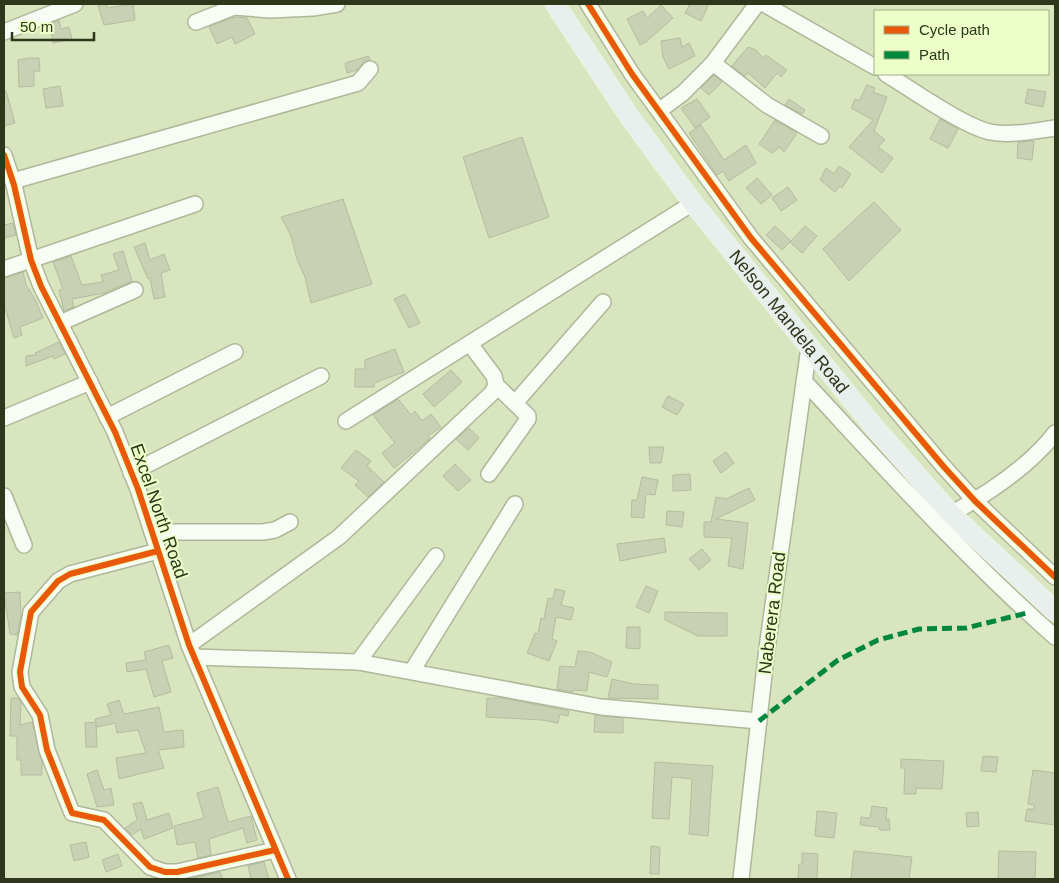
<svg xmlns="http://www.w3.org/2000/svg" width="1059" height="883" font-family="Helvetica,sans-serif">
  <rect width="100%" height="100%" fill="#d8e5be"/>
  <g fill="#c8d1b3" stroke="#b4bd9f">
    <polygon points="106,4 108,8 133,4 135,20 104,25 98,6"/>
    <polygon points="690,4 709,4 701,21 685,13"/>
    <polygon points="661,5 673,18 646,42 640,45 627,19 643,11 647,18"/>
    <polygon points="235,17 247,18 255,34 235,44 232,37 217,44 209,27"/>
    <polygon points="59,20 61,29 69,27 72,39 53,43 50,24"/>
    <polygon points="680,38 682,47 689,43 695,56 669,69 663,57 661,41"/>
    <polygon points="748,47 756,50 763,58 766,55 787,70 781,77 777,73 765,88 748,73 745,76 732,66"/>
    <polygon points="369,56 370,60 363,63 357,70 347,73 345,63"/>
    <polygon points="29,58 39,58 40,71 34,71 34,86 19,87 18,60"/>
    <polygon points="714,75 722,82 709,95 701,88"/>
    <polygon points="867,85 875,88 873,92 887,97 874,131 885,140 878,147 893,158 882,173 849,147 873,120 851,108 855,99 859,101"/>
    <polygon points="60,86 63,106 46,108 43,89"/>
    <polygon points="1028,89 1046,92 1043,107 1025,103"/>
    <polygon points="4,91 6,91 15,123 4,126"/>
    <polygon points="697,99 710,117 695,128 681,108"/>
    <polygon points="789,99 805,110 802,114 785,105"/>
    <polygon points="940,119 958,129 948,148 930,139"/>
    <polygon points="775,120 797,133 784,152 780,147 772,153 759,144"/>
    <polygon points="701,125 724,160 746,145 756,163 729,181 723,171 717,175 689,133"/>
    <polygon points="522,137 549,217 489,238 463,157"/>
    <polygon points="1034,141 1032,160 1017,158 1018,142"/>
    <polygon points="839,166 851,174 842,188 840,186 835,192 820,180 826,168 834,174"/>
    <polygon points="757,178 772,195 761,204 746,188"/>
    <polygon points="788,187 797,200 781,211 772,198"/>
    <polygon points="343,199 372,284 311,303 305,277 297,259 291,236 281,217"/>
    <polygon points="874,202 901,230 849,281 823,249"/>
    <polygon points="13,223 16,235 4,238 4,225"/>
    <polygon points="775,226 791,241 782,250 766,235"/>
    <polygon points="805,226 817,236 802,253 790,242"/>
    <polygon points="145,243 150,260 164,254 170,270 161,273 165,297 154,299 150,278 148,279 134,247"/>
    <polygon points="123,251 132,281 104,293 72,299 74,307 64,311 59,290 63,289 53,262 71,256 82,285 103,282 101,275 119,270 113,254"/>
    <polygon points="23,272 26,285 35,299 43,318 20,327 22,335 14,338 4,304 4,278"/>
    <polygon points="405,294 420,323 409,328 394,299"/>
    <polygon points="59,342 65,354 54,359 53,356 26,366 26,356 36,355 35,353"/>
    <polygon points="395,349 404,372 374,383 374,387 355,387 355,369 365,369 365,360"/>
    <polygon points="451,370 462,382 434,407 423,394"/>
    <polygon points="668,396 684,404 677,415 662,407"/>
    <polygon points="398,399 411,415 415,411 422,421 431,414 441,427 428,436 430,438 418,449 394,468 382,453 395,443 373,415"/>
    <polygon points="469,428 479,438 468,450 456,439"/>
    <polygon points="649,447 664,447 661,463 650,463"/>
    <polygon points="356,450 371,461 367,466 384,482 368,497 355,485 359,481 341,468"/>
    <polygon points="726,452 734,463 721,473 713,461"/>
    <polygon points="455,464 471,480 458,491 443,476"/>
    <polygon points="690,474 691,490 673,491 673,475"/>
    <polygon points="642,477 658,480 655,495 646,494 644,518 631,517 632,500 637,500"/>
    <polygon points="749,488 755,500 716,519 748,523 743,569 728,566 732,538 704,537 704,522 711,522 716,497 726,499"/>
    <polygon points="667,511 684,512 682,527 666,525"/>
    <polygon points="664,538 666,552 620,561 617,544"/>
    <polygon points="702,549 711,560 699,570 689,559"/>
    <polygon points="646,586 658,591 649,613 636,607"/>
    <polygon points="555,589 565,591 561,605 574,608 571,620 556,617 552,639 557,641 549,661 527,653 535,633 538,634 541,618 544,619 548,598 553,599"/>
    <polygon points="20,592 21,615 17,635 10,634 4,593"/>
    <polygon points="665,612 727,613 727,636 698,636 665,620"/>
    <polygon points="627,627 640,627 640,649 626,648"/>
    <polygon points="169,645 173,658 162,661 171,692 154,697 146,669 127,672 126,663 146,660 144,652"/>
    <polygon points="578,651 590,652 612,662 607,677 589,672 587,691 573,690 573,692 557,689 560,666 575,667"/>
    <polygon points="612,679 634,684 658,685 658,699 608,698"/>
    <polygon points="11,698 18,698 21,702 20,725 32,722 42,762 42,775 21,775 21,760 17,760 17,736 10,736"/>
    <polygon points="487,698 503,698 569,711 568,716 560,714 558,723 542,720 486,717"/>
    <polygon points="119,700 124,714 159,707 164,732 183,730 184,747 158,750 164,768 119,779 116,758 146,753 138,730 117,733 115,723 97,727 96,724 97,747 86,747 85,723 96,722 95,719 111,715 107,704"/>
    <polygon points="595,715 623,718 623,733 594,732"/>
    <polygon points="983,756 998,757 996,772 981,771"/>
    <polygon points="901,759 944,761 942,789 916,788 916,794 904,794 905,768 901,768"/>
    <polygon points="655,762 713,766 708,836 689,834 692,779 672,777 669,819 652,818"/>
    <polygon points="97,770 104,790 111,788 114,805 97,807 87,774"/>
    <polygon points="1033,770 1055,773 1055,825 1025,821 1027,809 1034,809 1034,805 1028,804"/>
    <polygon points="218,787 228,822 251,816 257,840 247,843 243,828 209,839 211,855 198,858 195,842 177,845 174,826 204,818 197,793"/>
    <polygon points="142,802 147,820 169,813 173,828 144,839 141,829 132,835 125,828 137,820 133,804"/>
    <polygon points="872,806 887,808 886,820 889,819 890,830 880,830 879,827 860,825 861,817 870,818"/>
    <polygon points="817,811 837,813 834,838 815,836"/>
    <polygon points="978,812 979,826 967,827 966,813"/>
    <polygon points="86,842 89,857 74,861 70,845"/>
    <polygon points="651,846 660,847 659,874 650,874"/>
    <polygon points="854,851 912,857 909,879 851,879"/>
    <polygon points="999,851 1036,852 1035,879 998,879"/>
    <polygon points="802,853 818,854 817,879 798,879 799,864 802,864"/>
    <polygon points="118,854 122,866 106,872 102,860"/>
    <polygon points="264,862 269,879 251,879 248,866"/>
    <polygon points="220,872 223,879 188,879"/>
  </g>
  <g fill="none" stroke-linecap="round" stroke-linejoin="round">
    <defs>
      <g id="minor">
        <polyline points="588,4 632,74 751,238 944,467 975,501 1055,577"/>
        <polyline points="764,4 875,67"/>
        <polyline points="196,22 234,7 270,10 313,8 337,4"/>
        <polyline points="4,32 75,4"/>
        <polyline points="713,63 767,105 821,136"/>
        <path d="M886,74C911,89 963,126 990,132C1011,136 1034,131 1055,128"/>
        <polyline points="660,110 683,93 713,63 757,4"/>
        <polyline points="4,155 14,185 31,260 41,286 115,432 138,489 189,645 288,879"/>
        <polyline points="13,181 358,83 370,69"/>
        <polyline points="4,269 195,204"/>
        <polyline points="60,323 135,290"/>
        <path d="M804,381C885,468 965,558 1055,637"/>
        <polyline points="515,403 603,302"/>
        <polyline points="107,417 235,352"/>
        <polyline points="4,418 90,382"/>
        <polyline points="346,421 693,203"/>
        <polyline points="131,473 321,376"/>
        <polyline points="489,474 528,419 528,416 496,385"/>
        <polyline points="4,496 24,545"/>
        <path d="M951,514C989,493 1029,467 1055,433"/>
        <polyline points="152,532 263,532 275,530 290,522"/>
        <polyline points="158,551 70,574 58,581 31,612 20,672 22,687 40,715 47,750 72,813 104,820 150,867 165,872 177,872 275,850"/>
        <polyline points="189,645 339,537 492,393 496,385 494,376 470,344"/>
        <polyline points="194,657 358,662 601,707 759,721"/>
        <polyline points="358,662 436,556"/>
        <polyline points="412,671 515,504"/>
        <polyline points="741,879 767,648 809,347"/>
      </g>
      <g id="major">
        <path id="s1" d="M555,4L631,119L693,203L874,427L951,514L1055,611"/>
      </g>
    </defs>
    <use href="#minor" stroke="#aeb899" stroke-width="18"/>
    <use href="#major" stroke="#edf3e2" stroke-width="21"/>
    <use href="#minor" stroke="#f9fbf5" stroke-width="15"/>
    <use href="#major" stroke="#e8efed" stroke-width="19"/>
    <polyline stroke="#00873e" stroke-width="5" stroke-dasharray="10 5" stroke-linecap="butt" points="759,721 838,660 878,640 919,629 966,628 1027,613"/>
    <defs>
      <g id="cycleway">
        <polyline points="588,4 632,74 751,238 944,467 975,501 1055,577"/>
        <polyline points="4,155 14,185 31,260 41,286 115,432 138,489 189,645 288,879"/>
        <polyline points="158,551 70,574 58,581 31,612 20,672 22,687 40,715 47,750 72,813 104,820 150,867 165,872 177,872 275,850"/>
      </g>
    </defs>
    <use href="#cycleway" stroke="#edffc8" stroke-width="9"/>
    <use href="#cycleway" stroke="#e8590c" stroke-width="6"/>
  </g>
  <g text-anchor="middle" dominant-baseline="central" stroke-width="4" stroke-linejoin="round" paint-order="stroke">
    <g font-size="18" fill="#2e361b" stroke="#edffc8">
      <text stroke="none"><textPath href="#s1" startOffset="395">Nelson Mandela Road</textPath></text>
      <text transform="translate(159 511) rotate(71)">Excel North Road</text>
      <text transform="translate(772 613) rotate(-83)">Naberera Road</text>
    </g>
  </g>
  <rect width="1059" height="883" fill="none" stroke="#2e361b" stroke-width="10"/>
  <rect x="874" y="10" width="175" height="65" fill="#edffc8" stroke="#a1af83"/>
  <rect x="884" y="26" width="25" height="8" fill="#e8590c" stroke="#a1af83"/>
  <text x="919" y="35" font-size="15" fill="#2e361b">Cycle path</text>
  <rect x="884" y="51" width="25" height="8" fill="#00873e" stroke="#a1af83"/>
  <text x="919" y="60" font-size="15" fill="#2e361b">Path</text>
  <path d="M12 32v8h82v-8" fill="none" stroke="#2e361b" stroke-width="2.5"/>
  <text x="20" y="32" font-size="15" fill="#2e361b" stroke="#edffc8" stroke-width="4" paint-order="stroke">50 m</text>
</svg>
